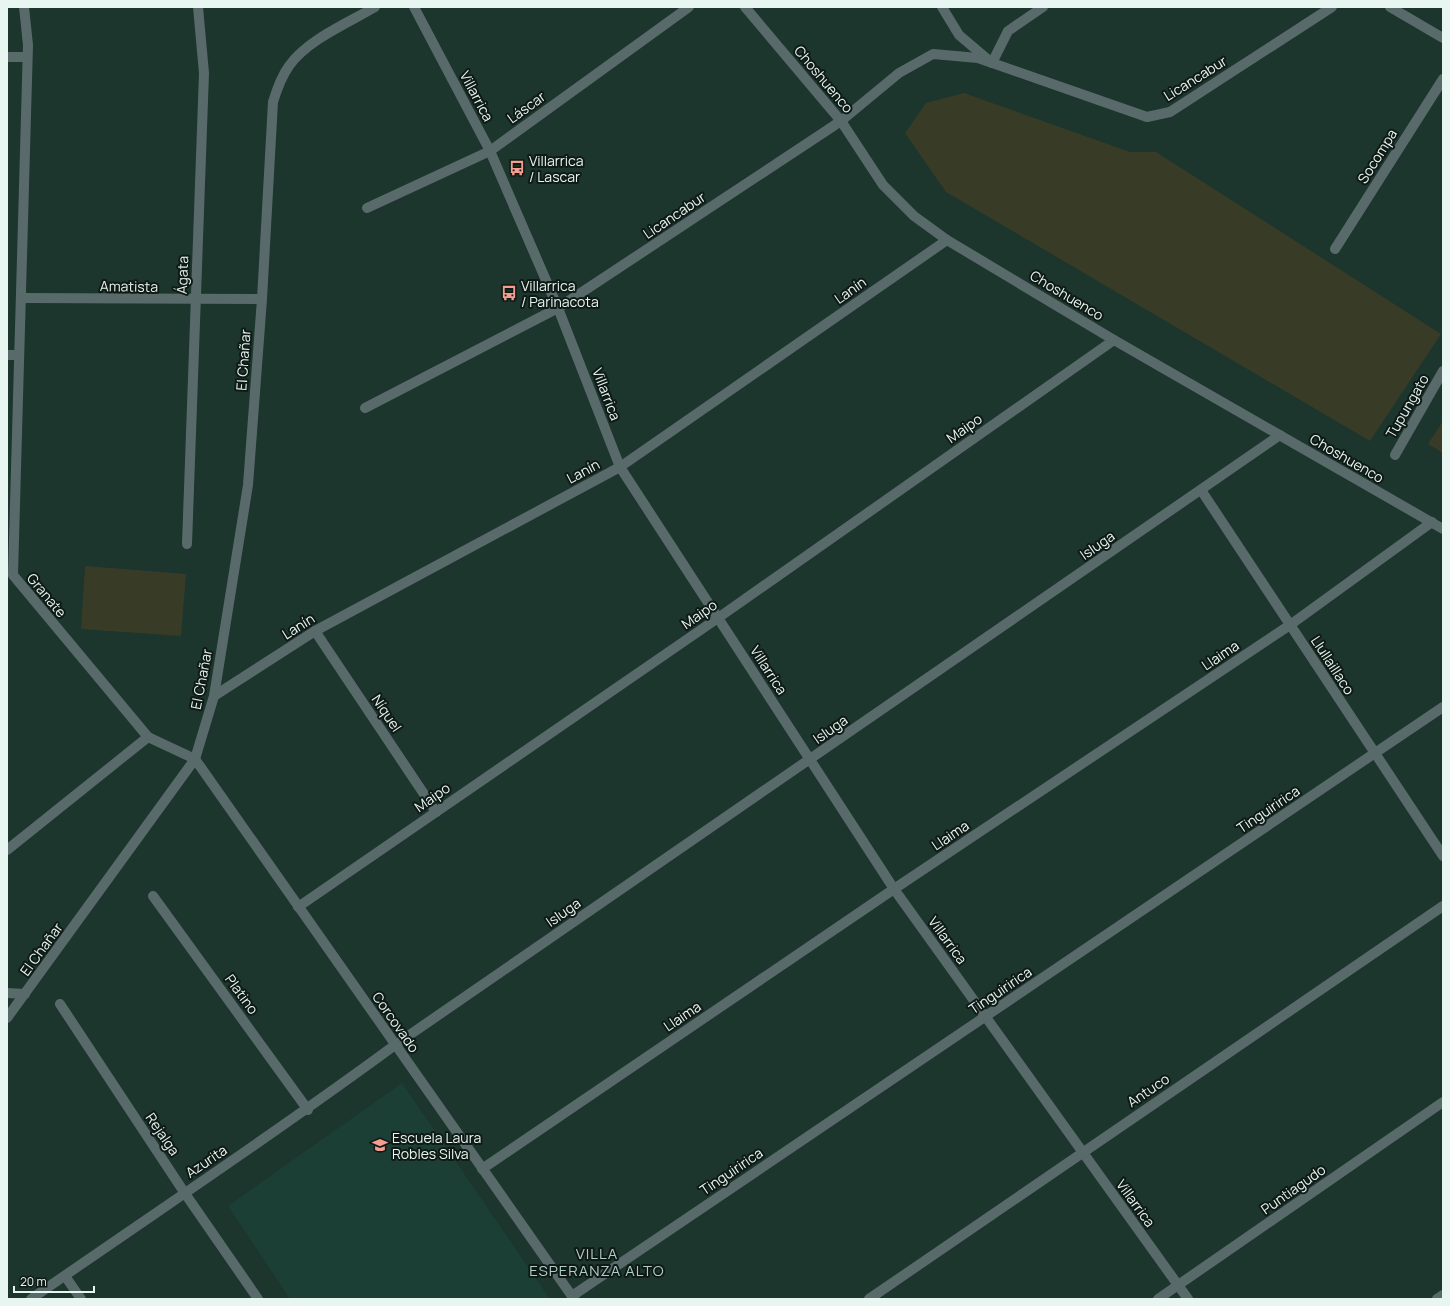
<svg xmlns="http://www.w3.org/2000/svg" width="1450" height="1306" font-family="Manrope,sans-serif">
  <rect width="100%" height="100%" fill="#1c352d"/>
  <polygon fill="#1c3f35" points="402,1083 550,1299 290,1299 228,1206"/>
  <g fill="#383c27">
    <polygon points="964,93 1130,152 1156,152 1441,334 1370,441 946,192 905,133 926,103"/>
    <polygon points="1443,421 1443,453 1428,444"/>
    <polygon points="85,566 186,574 181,636 81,629"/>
  </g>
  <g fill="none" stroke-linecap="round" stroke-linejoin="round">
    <g stroke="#596a6b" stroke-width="10">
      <polyline points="24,7 28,45 13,575 148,737"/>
      <polyline points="414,7 490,151 558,308 620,467 894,889 1188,1299"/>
      <polyline points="942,7 959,35 992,63 1008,31 1043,7"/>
      <polyline points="1390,7 1443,38"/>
      <polyline points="7,57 27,57"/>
      <polyline points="367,208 490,151 689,7"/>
      <polyline points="1335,249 1443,79"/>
      <polyline points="21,298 262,299"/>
      <polyline points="7,355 19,355"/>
      <polyline points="365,408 558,308 841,121 899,73 933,54 978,58 1147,117 1170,112 1332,7"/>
      <polyline points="1395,455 1443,371"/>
      <polyline points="1201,490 1443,856"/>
      <polyline points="187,544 204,73 198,7"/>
      <polyline points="315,631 436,812"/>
      <polyline points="214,696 315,631 620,467 947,240"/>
      <polyline points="7,850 148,737 195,759 574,1299"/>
      <polyline points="153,896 308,1110"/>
      <polyline points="298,907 718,618 1114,340"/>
      <polyline points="7,993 25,994"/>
      <polyline points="60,1004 184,1192 258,1299"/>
      <polyline points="482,1169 894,889 1290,625 1432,522"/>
      <polyline points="65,1276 81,1299"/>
      <polyline points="572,1296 1443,707"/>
      <path d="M31,1299C153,1214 276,1133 395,1045L1280,435"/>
      <polyline points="869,1299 1443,906"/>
      <polyline points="1158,1299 1443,1102"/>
      <polyline points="1437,1299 1443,1295"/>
    </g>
    <g stroke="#596a6b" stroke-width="10">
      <polyline points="745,7 841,121 883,185 914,216 947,240 1114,340 1443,529"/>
      <path d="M7,1018L195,759L214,696L248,485L262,299L273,102C277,89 281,77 289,66C307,40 348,23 375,7"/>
    </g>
  </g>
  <defs>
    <symbol id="bus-bare" viewBox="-9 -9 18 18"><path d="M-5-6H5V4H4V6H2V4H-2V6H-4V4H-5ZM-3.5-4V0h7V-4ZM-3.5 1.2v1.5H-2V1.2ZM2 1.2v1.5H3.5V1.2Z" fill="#f59d8e" stroke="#0f1a16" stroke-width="2.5" paint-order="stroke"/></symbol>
    <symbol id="school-bare" viewBox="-9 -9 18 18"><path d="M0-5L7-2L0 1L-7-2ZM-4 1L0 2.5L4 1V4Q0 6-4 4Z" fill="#f59d8e" stroke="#0f1a16" stroke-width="2.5" paint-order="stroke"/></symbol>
  </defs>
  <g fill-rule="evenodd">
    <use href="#bus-bare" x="506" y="157" width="22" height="22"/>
    <use href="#bus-bare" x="498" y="282" width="22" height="22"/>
    <use href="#school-bare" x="369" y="1134" width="22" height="22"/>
  </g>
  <g text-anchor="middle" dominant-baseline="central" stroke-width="4" stroke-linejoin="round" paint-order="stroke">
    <g font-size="14" fill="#e7f6f0" stroke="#0f1a16">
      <text transform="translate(1195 78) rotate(-32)">Licancabur</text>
      <text transform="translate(824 79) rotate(50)">Choshuenco</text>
      <text transform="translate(477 96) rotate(62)">Villarrica</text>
      <text transform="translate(526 107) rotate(-36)">Láscar</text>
      <text transform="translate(1377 156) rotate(-58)">Socompa</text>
      <text transform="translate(674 215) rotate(-34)">Licancabur</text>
      <text transform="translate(182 275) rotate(-88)">Ágata</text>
      <text transform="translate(129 286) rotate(1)">Amatista</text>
      <text transform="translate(850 290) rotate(-35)">Lanín</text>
      <text transform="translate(1067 295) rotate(31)">Choshuenco</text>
      <text transform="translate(243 360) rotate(-86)">El Chañar</text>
      <text transform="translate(607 394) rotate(69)">Villarrica</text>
      <text transform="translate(1407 406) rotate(-60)">Tupungato</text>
      <text transform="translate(964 428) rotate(-35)">Maipo</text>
      <text transform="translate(1347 458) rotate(30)">Choshuenco</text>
      <text transform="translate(583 471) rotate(-28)">Lanín</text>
      <text transform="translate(1097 545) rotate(-35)">Isluga</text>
      <text transform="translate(47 595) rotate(50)">Granate</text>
      <text transform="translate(699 614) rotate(-35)">Maipo</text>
      <text transform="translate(298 626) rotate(-32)">Lanín</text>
      <text transform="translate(1220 655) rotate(-34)">Llaima</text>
      <text transform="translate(1333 665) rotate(57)">Llullaillaco</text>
      <text transform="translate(769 670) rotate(57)">Villarrica</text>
      <text transform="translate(201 679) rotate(-79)">El Chañar</text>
      <text transform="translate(387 713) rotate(56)">Níquel</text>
      <text transform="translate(830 729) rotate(-35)">Isluga</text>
      <text transform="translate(432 797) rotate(-35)">Maipo</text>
      <text transform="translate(1268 809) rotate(-34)">Tinguiririca</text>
      <text transform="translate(950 835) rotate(-34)">Llaima</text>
      <text transform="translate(563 912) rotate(-35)">Isluga</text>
      <text transform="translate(948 940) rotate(54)">Villarrica</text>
      <text transform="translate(41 949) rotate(-54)">El Chañar</text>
      <text transform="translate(1000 990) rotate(-34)">Tinguiririca</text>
      <text transform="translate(242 994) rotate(54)">Platino</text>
      <text transform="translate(682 1016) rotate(-34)">Llaima</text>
      <text transform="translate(396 1022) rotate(55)">Corcovado</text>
      <text transform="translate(1148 1090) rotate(-34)">Antuco</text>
      <text transform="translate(163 1134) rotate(56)">Rejalga</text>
      <text transform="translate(206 1161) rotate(-34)">Azurita</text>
      <text transform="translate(731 1171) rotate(-34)">Tinguiririca</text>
      <text transform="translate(1293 1189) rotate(-35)">Puntiagudo</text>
      <text transform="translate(1136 1203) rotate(54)">Villarrica</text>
    </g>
    <g font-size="14" fill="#e7f6f0" stroke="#0f1a16" text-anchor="start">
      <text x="529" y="160">Villarrica<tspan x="529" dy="16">/ Lascar</tspan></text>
      <text x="521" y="285">Villarrica<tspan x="521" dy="16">/ Parinacota</tspan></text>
      <text x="392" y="1137">Escuela Laura<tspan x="392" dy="16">Robles Silva</tspan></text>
    </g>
    <g font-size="15" letter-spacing="1" fill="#b0cdc3" stroke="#0f1a16">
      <text x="597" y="1253">VILLA<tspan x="597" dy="17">ESPERANZA ALTO</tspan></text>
    </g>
  </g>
  <rect width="1450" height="1306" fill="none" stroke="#e7f6f0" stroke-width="16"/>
  <path d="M14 1286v6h80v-6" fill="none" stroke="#e7f6f0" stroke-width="2"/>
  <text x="20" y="1286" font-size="12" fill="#e7f6f0" stroke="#0f1a16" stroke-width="3" paint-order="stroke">20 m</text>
</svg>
